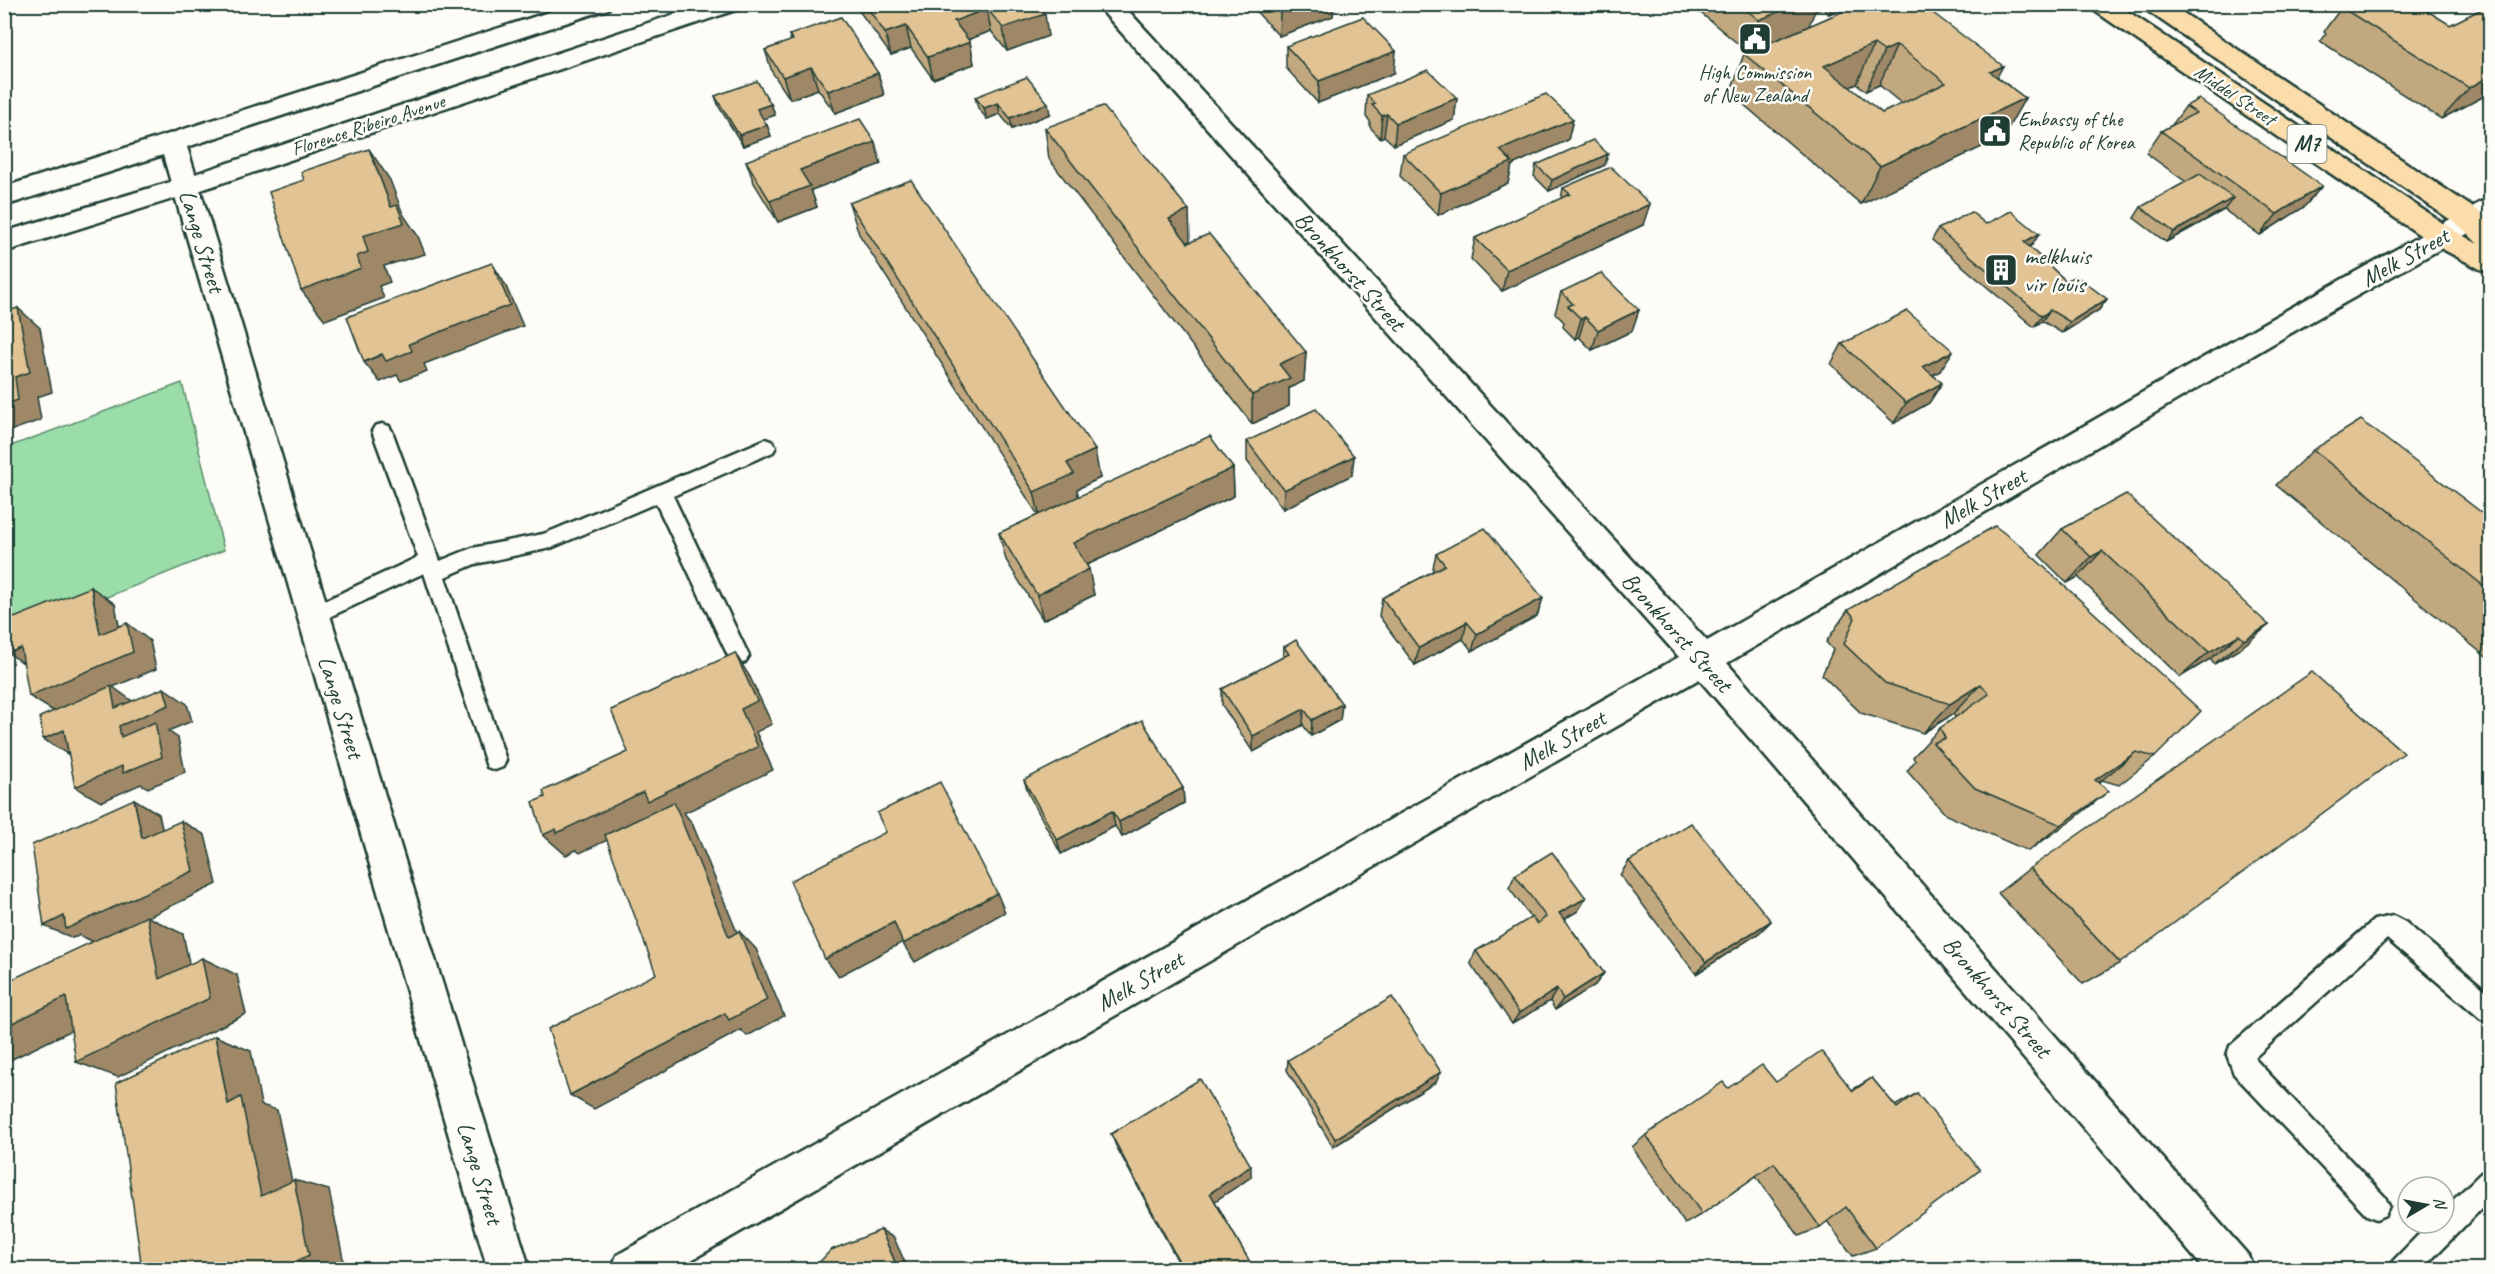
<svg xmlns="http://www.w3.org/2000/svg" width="2495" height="1274" font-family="Caveat,sans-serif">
  <rect width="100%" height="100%" fill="#fdfcf7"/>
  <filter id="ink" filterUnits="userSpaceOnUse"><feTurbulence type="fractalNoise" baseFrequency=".0167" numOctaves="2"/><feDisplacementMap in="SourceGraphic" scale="12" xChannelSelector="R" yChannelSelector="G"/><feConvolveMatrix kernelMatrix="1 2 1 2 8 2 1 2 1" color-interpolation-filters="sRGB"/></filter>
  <g filter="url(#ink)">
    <polygon fill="#9adda8" stroke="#5c8d6e" stroke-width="1.5" points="182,383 224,550 5,638 5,448"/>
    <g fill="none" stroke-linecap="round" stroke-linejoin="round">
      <defs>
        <g id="service">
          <polygon points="382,424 389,426 392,431 440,561 472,548 543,534 556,529 766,439 773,442 776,447 773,452 673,496 749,656 745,662 738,665 731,662 656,503 551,548 475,564 445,577 506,760 503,767 495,770 487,767 424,573 314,624 307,621 304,615 307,609 418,557 372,431 375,426"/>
          <polygon points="2393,916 2405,922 2490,994 2490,1022 2481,1019 2387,939 2254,1058 2385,1197 2389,1206 2385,1215 2376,1219 2367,1215 2234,1074 2227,1055 2230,1046 2374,920"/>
          <polygon points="2490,1169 2490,1200 2421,1270 2389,1270 2393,1261 2430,1223 2444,1223 2444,1209 2481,1173"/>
        </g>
        <g id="minor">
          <polygon points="574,4 612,4 608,9 187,147 530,1270 488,1270 163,155 4,206 4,187"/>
          <polygon points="1096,4 1122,4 1707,641 2278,315 2481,202 2490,200 2490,221 2298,329 1727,663 2248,1255 2254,1270 2205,1270 1699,679 674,1270 611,1270 617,1255 1679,657"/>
        </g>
        <polygon id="secondary" points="705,4 743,4 739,9 195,192 4,252 4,232 177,180"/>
        <polygon id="primary" points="2088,4 2117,4 2453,230 2478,244 2461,227 2145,9 2141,4 2170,4 2481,213 2490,223 2490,249 2485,247 2490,250 2490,272 2480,269 2433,244 2092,9"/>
      </defs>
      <use href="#service" stroke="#1f3d34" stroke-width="5"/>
      <use href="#minor" stroke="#1f3d34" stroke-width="5"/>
      <use href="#secondary" stroke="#1f3d34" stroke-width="5"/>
      <use href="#primary" stroke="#1f3d34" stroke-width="5"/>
      <use href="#service" fill="#fdfcf7" fill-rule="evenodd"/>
      <use href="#minor" fill="#fdfcf7" fill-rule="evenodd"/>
      <use href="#secondary" fill="#fdfcf7" fill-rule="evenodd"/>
      <use href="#primary" fill="#faddab" fill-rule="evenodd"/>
    </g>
    <g fill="#c2a87f" stroke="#1f3d34" stroke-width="1.5" fill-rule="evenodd">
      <polygon points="857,4 1038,6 1048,36 1007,51 991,31 968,40 970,42 974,64 933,79 911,48 891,55 857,8"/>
      <polygon points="1252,4 1333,4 1333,16 1279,36 1252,7"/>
      <polygon points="1697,4 1858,4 1849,8 1846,6 1829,14 1822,8 1815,11 1748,52 1696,9"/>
      <path d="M1860,4L1997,77L2025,98L2003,137L1861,204L1730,93L1744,54ZM1857,84L1866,91L1879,85L1902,104L1882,113L1849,87Z"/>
      <polygon points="2344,4 2416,4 2450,25 2490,5 2490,93 2441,119 2320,41 2326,33 2324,31"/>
      <polygon points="789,35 878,73 884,95 835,113 818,89 790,99 772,72 765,50 791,41"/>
      <polygon points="1286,46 1394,73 1318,103 1286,68"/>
      <polygon points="1367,95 1457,98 1454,120 1394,145 1384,136 1380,138 1370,127 1370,121 1366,117"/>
      <polygon points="715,96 771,104 775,115 763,119 767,125 771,136 743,146 719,107"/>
      <polygon points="975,97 1050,114 1012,129 1000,114 987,119 978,108"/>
      <polygon points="2186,106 2322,186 2304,207 2260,235 2224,210 2166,242 2134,218 2141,207 2186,182 2146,153 2161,131 2172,125"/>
      <polygon points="1573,119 1568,140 1512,165 1508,183 1438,215 1400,176 1403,154"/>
      <polygon points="1045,128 1190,241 1188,242 1306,352 1304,381 1289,388 1289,406 1252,424 1049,159"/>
      <polygon points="1608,154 1605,165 1549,191 1534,176 1536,165"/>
      <polygon points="746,161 881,164 811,190 817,207 778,222 754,183"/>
      <polygon points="1563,188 1643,225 1502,291 1471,259 1475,238 1561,199"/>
      <polygon points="849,203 1100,478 1077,489 1078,497 1233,468 1234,496 1087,565 1094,595 1043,620 1006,560 999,533 1038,515 859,234"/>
      <polygon points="1986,224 2039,234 2032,245 2029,247 2066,281 2107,299 2099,310 2062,333 2042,321 2034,327 1932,240 1938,229"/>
      <polygon points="1561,292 1632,331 1592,350 1579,337 1575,339 1563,327 1564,322 1555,313"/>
      <polygon points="1842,344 1940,371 1933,375 1942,383 1929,403 1894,423 1831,364"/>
      <polygon points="1247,441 1354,456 1352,475 1283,509 1247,461"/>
      <polygon points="2313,450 2490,519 2490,660 2276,485"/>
      <polygon points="2062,529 2269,625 2238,650 2214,664 2210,659 2180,677 2078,577 2067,583 2039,555"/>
      <polygon points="1436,554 1543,598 1537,616 1472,651 1463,639 1415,665 1379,616 1382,598 1432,572"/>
      <polygon points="1848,610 2155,757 2119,785 2102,780 2098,782 2075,818 2028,851 1946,815 1907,771 1915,761 1913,757 1940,728 1956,718 1953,714 1923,733 1861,713 1822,675 1833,650 1826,642"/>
      <polygon points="1284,647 1342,704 1340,720 1311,736 1303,725 1253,752 1222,705 1222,689 1283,657"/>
      <polygon points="1024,780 1183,788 1184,803 1122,837 1115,826 1061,854 1029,795"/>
      <polygon points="1629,861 1771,921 1759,933 1696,974 1620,875"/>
      <polygon points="2030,868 2120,963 2083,984 1998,893"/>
      <polygon points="1515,875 1586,898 1578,911 1564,919 1604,973 1595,985 1555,1010 1550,1001 1512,1024 1470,963 1476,951 1531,918 1509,888"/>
      <polygon points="1288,1060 1441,1072 1436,1082 1333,1147 1287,1070"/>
      <polygon points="1872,1078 1895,1106 1917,1093 1876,1248 1853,1256 1827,1221 1820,1227 1799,1236 1756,1176 1702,1214 1685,1224 1632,1147 1646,1135 1728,1088 1776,1082 1852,1090"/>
      <polygon points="1111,1134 1251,1177 1215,1201 1254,1269 1182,1269 1116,1146"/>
    </g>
    <g fill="#9e8868" stroke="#1f3d34" stroke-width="1.5">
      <polygon points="1032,4 1038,4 1040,16 1045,14 1048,36 1007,51 1003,28"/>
      <polygon points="1304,4 1333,4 1333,16 1279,36 1280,13"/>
      <polygon points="1797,4 1823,4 1822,8 1815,11 1809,26 1748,52 1759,20"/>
      <polygon points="1833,4 1847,4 1846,6 1829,14"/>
      <polygon points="1850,4 1858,4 1849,8"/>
      <polygon points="987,9 991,31 959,43 954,21"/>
      <polygon points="906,26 911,48 891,55 885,33"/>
      <polygon points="970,42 974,64 933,79 928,57"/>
      <polygon points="1874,44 1857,84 1807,106 1824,66"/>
      <polygon points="1897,45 1879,85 1866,91 1884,51"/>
      <polygon points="1396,51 1394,73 1318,103 1319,81"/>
      <polygon points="2003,66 1982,105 1990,72"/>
      <polygon points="811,67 818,89 790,99 783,77"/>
      <polygon points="878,73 884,95 835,113 828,91"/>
      <polygon points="2490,76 2490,93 2441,119 2469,88"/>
      <polygon points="1457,98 1454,120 1394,145 1396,123"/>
      <polygon points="2025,98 2003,137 1861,204 1880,166"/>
      <polygon points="998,103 1000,114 987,119 984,108"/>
      <polygon points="1048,103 1050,114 1012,129 1010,118"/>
      <polygon points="771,104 775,115 761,120 757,109"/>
      <polygon points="1387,114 1384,136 1380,138 1382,116"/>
      <polygon points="1573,119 1568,140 1512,165 1508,183 1438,215 1441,193 1500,150"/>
      <polygon points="767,125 771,136 743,146 739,135"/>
      <polygon points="875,142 881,164 811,190 817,207 778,222 770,201 800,170"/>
      <polygon points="369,149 390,180 403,214 418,236 425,254 384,266 390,282 379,286 384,298 325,320 301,290 357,256 363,236 391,207"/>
      <polygon points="1608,154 1605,165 1549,191 1552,180"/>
      <polygon points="2322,186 2304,207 2260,235 2277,214"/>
      <polygon points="2233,198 2225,209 2166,242 2174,232"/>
      <polygon points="1650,204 1643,225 1502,291 1507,270"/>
      <polygon points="1189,210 1190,241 1171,249 1169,219"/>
      <polygon points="2039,234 2032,245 2017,253 2024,242"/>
      <polygon points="492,263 505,284 523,326 424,364 427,371 401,381 397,375 380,382 364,362 409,344"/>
      <polygon points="2107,299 2099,310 2062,333 2070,322"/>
      <polygon points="18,308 40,328 52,392 37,397 41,420 4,433 4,405 15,377"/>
      <polygon points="1639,310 1632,331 1592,350 1598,330"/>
      <polygon points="2050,310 2042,321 2034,327 2042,316"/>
      <polygon points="1585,317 1579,337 1575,339 1581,319"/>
      <polygon points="1953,351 1940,371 1911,387 1923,367"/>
      <polygon points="1306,352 1304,381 1289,388 1289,406 1252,424 1252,395 1279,364"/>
      <polygon points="1942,383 1929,403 1894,423 1906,403"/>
      <polygon points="1095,450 1100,478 1077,489 1079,502 1040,519 1034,492 1067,463"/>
      <polygon points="1354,456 1352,475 1283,509 1284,490"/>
      <polygon points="1233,468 1234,496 1078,569 1073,543"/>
      <polygon points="2102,551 2078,577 2067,583 2091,557"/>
      <polygon points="1089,569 1094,595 1043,620 1037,595"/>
      <polygon points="91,587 115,604 124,652 100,634"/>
      <polygon points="1543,598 1537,616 1472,651 1477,634"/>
      <polygon points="1467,622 1463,639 1415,665 1419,648"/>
      <polygon points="127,623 150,641 156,669 113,687 135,703 164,688 187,704 192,721 168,731 178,738 185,772 148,788 141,784 101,802 75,787 145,753 55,712 29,696"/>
      <polygon points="2269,625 2238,650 2214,664 2244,640"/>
      <polygon points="2239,635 2210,659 2180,677 2209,652"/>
      <polygon points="21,648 34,670 8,653"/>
      <polygon points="735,653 750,677 772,724 756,732 773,770 684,813 692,823 746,954 729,937 660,815 580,853 576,850 566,855 543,835"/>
      <polygon points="1981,684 1953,714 1923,733 1950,704"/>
      <polygon points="1342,704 1340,720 1311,736 1312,720"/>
      <polygon points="1304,709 1303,725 1253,752 1253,736"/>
      <polygon points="64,730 69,755 43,739"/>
      <polygon points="2136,752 2102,780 2061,807 2095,780"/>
      <polygon points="1183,788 1184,803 1122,837 1119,822"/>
      <polygon points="2109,791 2075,818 2028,851 2061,825"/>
      <polygon points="134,799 159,814 167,852 142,838"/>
      <polygon points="1112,811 1115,826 1061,854 1057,840"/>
      <polygon points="181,821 205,835 217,884 148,917 183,934 196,996 159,979 94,942 79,935 73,938 44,926"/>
      <polygon points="997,893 1005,912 915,962 903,944"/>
      <polygon points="1586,898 1578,911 1552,926 1559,913"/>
      <polygon points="1771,921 1759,933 1696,974 1706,962"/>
      <polygon points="894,922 905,941 839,976 825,959"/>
      <polygon points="739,931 756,949 784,1016 747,1036 741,1030 594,1109 570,1095 725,1013"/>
      <polygon points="202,958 237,975 246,1014 118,1077 76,1062"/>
      <polygon points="1604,973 1595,985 1555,1010 1563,999"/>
      <polygon points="1557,989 1550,1001 1512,1024 1519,1013"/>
      <polygon points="66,997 107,1013 4,1063 4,1027"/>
      <polygon points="215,1036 251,1051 261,1105 277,1110 297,1206 261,1196 228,1104"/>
      <polygon points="1441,1072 1436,1082 1333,1147 1335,1139"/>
      <polygon points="1251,1166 1251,1177 1212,1203 1210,1193"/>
      <polygon points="294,1180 329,1190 344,1263 331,1269 281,1269"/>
      <polygon points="881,1230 894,1238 908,1269 898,1269"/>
    </g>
    <g fill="#e1c394" stroke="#1f3d34" stroke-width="1.5" fill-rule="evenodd">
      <polygon points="865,4 1037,4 1045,14 1003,28 987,9 954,21 970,42 928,57 906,26 885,33"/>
      <polygon points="1271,4 1304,4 1280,13"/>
      <polygon points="1739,4 1797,4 1759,20"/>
      <path d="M1860,4H1921L2003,66L1990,72L2025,98L1880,166L1744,54ZM1874,44L1884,51L1897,45L1946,83L1882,113L1824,66Z"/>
      <polygon points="2353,4 2416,4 2450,25 2490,5 2490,76 2469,88 2344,9"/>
      <polygon points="841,17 878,73 828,91 811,67 783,77 765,50 793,40 789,35"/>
      <polygon points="1363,17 1396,51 1319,81 1286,46"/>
      <polygon points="1428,70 1457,98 1396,123 1387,114 1382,116 1372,105 1376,104 1367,95"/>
      <polygon points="1027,77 1048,103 1010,118 998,103 984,108 975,97"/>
      <polygon points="757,81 771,104 757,109 767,125 739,135 715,96"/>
      <polygon points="1546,94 1573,119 1500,150 1512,162 1441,193 1403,154"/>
      <polygon points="2199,99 2322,186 2277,214 2161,131 2196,113 2186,106"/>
      <polygon points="1103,106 1189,210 1169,219 1188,243 1209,234 1306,352 1279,364 1290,378 1252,395 1045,128"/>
      <polygon points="860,119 875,142 800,170 810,186 770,201 746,161"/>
      <polygon points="1593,140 1608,154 1552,180 1536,165"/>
      <polygon points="369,149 391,207 397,205 404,223 363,236 368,252 357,256 361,268 301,290 269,192 304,180 301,172"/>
      <polygon points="1611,167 1650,204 1507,270 1475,238 1570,194 1563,188"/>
      <polygon points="2200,174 2233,198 2174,232 2141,207"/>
      <polygon points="911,180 1095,450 1067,463 1074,474 1034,492 849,203"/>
      <polygon points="2011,211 2039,234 2024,242 2066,281 2076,276 2107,299 2070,322 2050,310 2042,316 1938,229 1971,212 1986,224"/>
      <polygon points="492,263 510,305 409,344 412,351 386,361 382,354 364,362 347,317"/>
      <polygon points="1601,273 1639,310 1598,330 1585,317 1581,319 1568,306 1573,304 1561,292"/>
      <polygon points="18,308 30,372 15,377 18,400 4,405 4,312"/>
      <polygon points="1907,311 1953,351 1923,367 1942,383 1906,403 1842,344"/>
      <polygon points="1316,409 1354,456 1284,490 1247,441"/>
      <polygon points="2361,420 2490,519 2490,591 2313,450"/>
      <polygon points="1210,436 1233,468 1073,543 1089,569 1037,595 999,533"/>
      <polygon points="2126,494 2269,625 2244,640 2239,635 2209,652 2102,551 2091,557 2062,529"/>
      <polygon points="1995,526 2020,545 2201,711 2155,757 2136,752 2095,780 2109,791 2061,825 1975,788 1933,743 1945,738 1940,728 1989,694 1981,684 1950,704 1885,683 1844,644 1855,618 1848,610"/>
      <polygon points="1485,528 1543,598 1477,634 1467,622 1419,648 1382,598 1445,565 1436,554"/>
      <polygon points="91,587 100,634 127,623 133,652 29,696 21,648 8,653 4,632 4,622"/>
      <polygon points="1296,640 1342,704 1312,720 1304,709 1253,736 1222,689 1289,654 1284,647"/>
      <polygon points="735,653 757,701 741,709 758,747 647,801 643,792 557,833 556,829 543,835 533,802 545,797 543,791 628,752 611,710"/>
      <polygon points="2312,672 2404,753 2120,963 2030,868"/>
      <polygon points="111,686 115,708 164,688 169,705 119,726 121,737 155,722 162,757 123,773 122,766 75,787 64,730 43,739 40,717"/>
      <polygon points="1142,720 1183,788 1119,822 1112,811 1057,840 1024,780"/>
      <polygon points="940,782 997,893 903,944 894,922 825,959 790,881 886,832 877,813"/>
      <polygon points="134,799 142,838 181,821 193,871 66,929 64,916 44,926 32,845"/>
      <polygon points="674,802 729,937 739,931 767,1000 729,1020 725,1013 570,1095 548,1029 656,974 605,835"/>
      <polygon points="1691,823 1771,921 1706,962 1629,861"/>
      <polygon points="1552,852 1586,898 1559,913 1604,973 1563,999 1557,989 1519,1013 1476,951 1532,917 1537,924 1546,917 1515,875"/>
      <polygon points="147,916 159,979 202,958 210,998 76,1062 66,997 4,1027 4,983"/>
      <polygon points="1392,997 1441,1072 1335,1139 1288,1060"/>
      <polygon points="215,1036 228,1104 241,1097 261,1196 294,1180 309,1255 281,1269 142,1269 116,1083"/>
      <polygon points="1821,1051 1853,1091 1872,1078 1897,1108 1917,1093 1980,1170 1876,1248 1846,1207 1820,1227 1774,1163 1702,1214 1646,1135 1723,1082 1728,1088 1762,1065 1776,1082"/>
      <polygon points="1200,1079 1251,1166 1210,1193 1254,1269 1183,1269 1111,1134"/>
      <polygon points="881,1230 898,1269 813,1269 831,1250"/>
    </g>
  </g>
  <defs>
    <symbol id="civic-square" viewBox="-11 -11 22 22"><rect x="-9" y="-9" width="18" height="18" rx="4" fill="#1f3d34" stroke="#fdfcf7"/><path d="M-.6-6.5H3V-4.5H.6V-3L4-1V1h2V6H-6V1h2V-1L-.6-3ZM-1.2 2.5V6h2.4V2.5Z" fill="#fff"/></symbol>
    <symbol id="building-square" viewBox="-11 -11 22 22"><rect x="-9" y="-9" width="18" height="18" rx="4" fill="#1f3d34" stroke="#fdfcf7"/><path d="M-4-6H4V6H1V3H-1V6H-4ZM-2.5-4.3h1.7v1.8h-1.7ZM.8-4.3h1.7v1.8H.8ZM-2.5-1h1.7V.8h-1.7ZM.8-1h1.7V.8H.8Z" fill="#fff"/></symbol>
  </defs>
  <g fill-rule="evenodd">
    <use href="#civic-square" x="1736" y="20" width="38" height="38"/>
    <use href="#civic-square" x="1976" y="112" width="38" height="38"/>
    <use href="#building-square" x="1982" y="251" width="38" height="38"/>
  </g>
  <g text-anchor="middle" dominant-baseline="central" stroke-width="5" stroke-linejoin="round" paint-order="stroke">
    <g font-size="20" fill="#1f3d34" stroke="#fdfcf7">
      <text x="1755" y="72">High Commission<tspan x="1755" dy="23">of New Zealand</tspan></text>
      <text x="2018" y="119" text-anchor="start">Embassy of the<tspan x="2018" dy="23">Republic of Korea</tspan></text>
    </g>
    <g font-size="20" fill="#1f3d34" stroke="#fdfcf7">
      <text transform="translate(2235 95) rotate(34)">Middel Street</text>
      <text transform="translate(368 125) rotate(-18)">Florence Ribeiro Avenue</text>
    </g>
    <rect fill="#fdfcf7" stroke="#62766e" stroke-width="1.5" x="2287.5" y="125" width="39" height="38" rx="4.5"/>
    <g font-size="22" font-weight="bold" fill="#1f3d34">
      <text x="2307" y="144">M7</text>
    </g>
    <g font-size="24" fill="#1f3d34" stroke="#fdfcf7">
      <text transform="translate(202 241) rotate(73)">Lange Street</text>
      <text transform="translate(2405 257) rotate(-29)">Melk Street</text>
      <text transform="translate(1350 271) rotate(48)">Bronkhorst Street</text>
      <text transform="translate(1983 498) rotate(-30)">Melk Street</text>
      <text transform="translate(1677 632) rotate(48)">Bronkhorst Street</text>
      <text transform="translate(341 707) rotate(73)">Lange Street</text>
      <text transform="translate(1562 740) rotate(-30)">Melk Street</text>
      <text transform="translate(1140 981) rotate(-30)">Melk Street</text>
      <text transform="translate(1997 997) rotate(49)">Bronkhorst Street</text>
      <text transform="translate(480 1173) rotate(73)">Lange Street</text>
    </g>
    <g font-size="24" fill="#1f3d34" stroke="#fdfcf7" text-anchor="start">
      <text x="2024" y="256">melkhuis<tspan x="2024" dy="28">vir louis</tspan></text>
    </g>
  </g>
  <rect width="2495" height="1274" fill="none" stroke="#fdfcf7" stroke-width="24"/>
  <rect x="12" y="12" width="2471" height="1250" fill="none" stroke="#1f3d34" stroke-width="2" filter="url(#ink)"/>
  <g transform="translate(2426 1205) rotate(80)"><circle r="28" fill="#fdfcf7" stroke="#a4b0a9" stroke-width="1.5"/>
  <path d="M0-4.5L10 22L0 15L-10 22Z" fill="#1f3d34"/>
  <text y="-9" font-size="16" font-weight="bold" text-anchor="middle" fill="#1f3d34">N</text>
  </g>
</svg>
